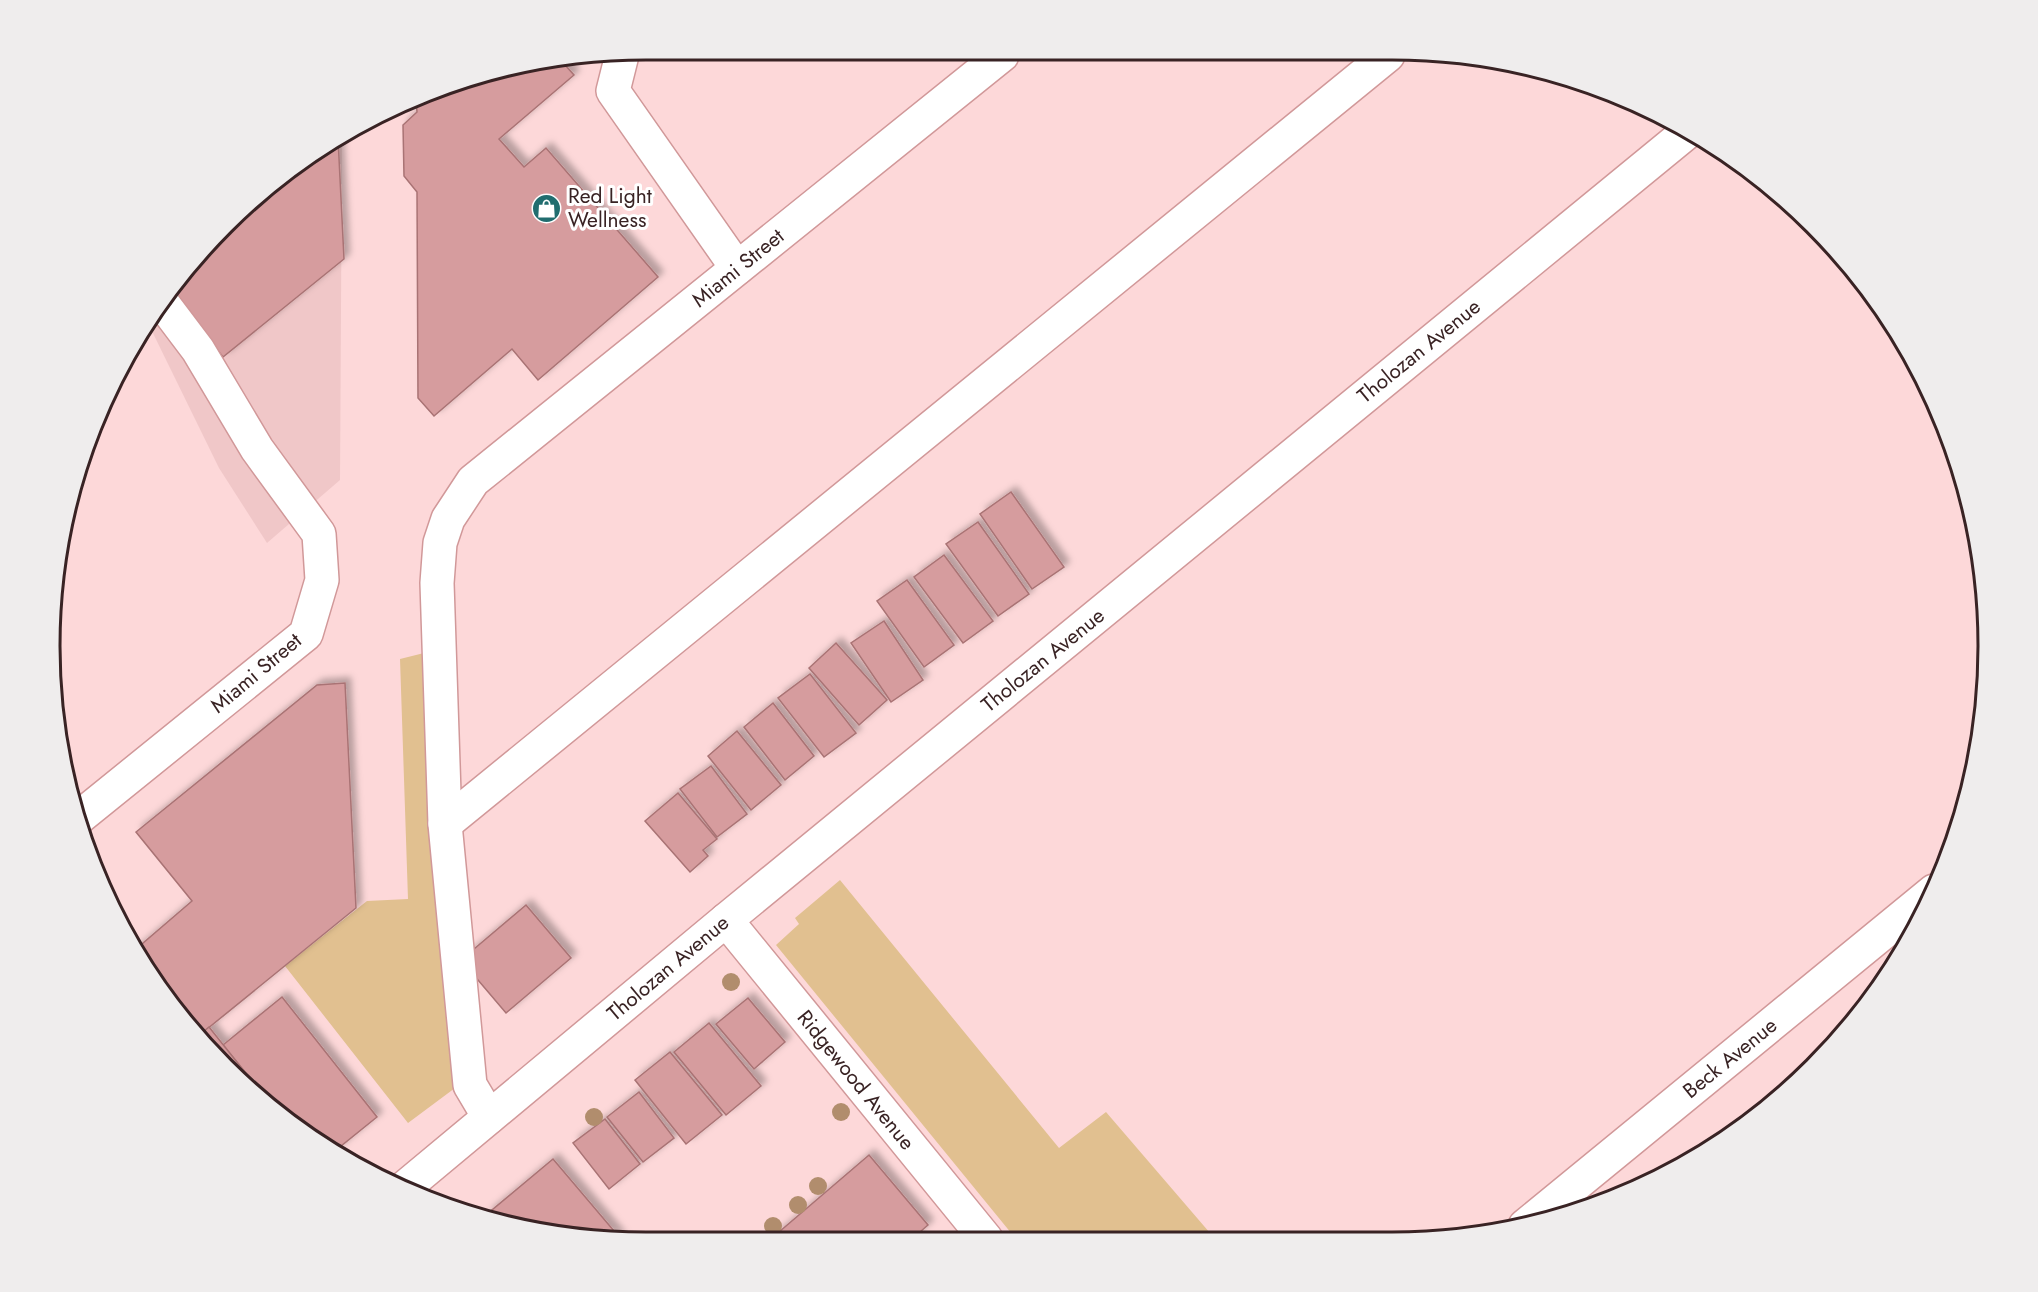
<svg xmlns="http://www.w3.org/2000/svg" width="2038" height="1292" font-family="Jost,sans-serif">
  <defs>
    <filter id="shadow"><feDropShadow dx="5.5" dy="-5.5" stdDeviation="3" flood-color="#0004"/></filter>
  </defs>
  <rect width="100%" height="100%" fill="#fdd8d9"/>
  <polygon fill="#f0c7c8" points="342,136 340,480 267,543 219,468 147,321 173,283 224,224 314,150"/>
  <g fill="#e1c090">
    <polygon points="432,651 455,1088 408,1123 285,966 367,901 408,899 400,659"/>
    <polygon points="840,880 1059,1148 1106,1112 1216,1240 1016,1239 776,945 799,924 795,918"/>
  </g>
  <g fill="#d69c9e" stroke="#a97374" stroke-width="1.5" filter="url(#shadow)">
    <polygon points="568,55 579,55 566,66 574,75 499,139 524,167 546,148 658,277 538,380 512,349 434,416 418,398 417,192 404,176 403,125 417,112 416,100 455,81"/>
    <polygon points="338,138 344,259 223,357 168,289 224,224 314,150"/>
    <polygon points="1011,492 1064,567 1032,589 980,514"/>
    <polygon points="978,522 1029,594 998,616 946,544"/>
    <polygon points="944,555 993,621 963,643 914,577"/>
    <polygon points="907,580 954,645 924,667 877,601"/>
    <polygon points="884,621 923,680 891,702 851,643"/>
    <polygon points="836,643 887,700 859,725 809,668"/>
    <polygon points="810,674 856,733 824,757 778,698"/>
    <polygon points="345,683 356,908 196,1038 150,977 135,950 192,901 136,832 317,685"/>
    <polygon points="773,703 814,756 785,780 744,727"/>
    <polygon points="737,731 781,785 751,810 708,756"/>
    <polygon points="711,766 747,814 717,837 680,789"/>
    <polygon points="678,793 717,839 703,850 708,856 690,872 645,821"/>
    <polygon points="526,905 571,958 506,1013 461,960"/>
    <polygon points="282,997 377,1117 336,1150 283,1119 223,1045"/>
    <polygon points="748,998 785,1042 754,1069 716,1024"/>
    <polygon points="709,1023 761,1086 726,1115 674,1052"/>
    <polygon points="209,1027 260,1091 256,1094 196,1038"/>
    <polygon points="670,1052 722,1115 686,1144 635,1080"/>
    <polygon points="639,1092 674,1138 643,1162 607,1117"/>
    <polygon points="605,1119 640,1164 609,1189 573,1143"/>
    <polygon points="869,1155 928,1225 912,1239 772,1238"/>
    <polygon points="553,1159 620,1238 568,1237 486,1215"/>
  </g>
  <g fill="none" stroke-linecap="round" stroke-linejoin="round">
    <defs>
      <g id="minor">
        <polyline points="622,55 613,91 737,268"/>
        <polyline points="76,820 306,634 322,580 319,534 257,449 198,350 161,301"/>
        <polyline points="445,824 1388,55"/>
        <polyline points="726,920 986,1239"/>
        <polyline points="489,1117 470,1085 445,824 437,583 440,543 448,519 473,481 1002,55"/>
        <polyline points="403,1189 726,920 1686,133"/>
        <polyline points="1525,1226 1934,891"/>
      </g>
    </defs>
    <use href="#minor" stroke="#d19899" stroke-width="36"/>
    <use href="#minor" stroke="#fff" stroke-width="33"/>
  </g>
  <g fill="#b18d6d">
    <circle cx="731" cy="982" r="9"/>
    <circle cx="841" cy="1112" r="9"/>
    <circle cx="594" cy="1117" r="9"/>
    <circle cx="818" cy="1186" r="9"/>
    <circle cx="798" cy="1205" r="9"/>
    <circle cx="773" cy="1226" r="9"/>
  </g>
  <defs>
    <symbol id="shop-disc" viewBox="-11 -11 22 22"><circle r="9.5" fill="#216d6f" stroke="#fff"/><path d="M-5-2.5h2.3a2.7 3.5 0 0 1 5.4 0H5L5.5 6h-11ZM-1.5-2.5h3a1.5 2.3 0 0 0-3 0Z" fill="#fff"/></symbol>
  </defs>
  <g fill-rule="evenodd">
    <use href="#shop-disc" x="530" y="192" width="33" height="33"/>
  </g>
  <g text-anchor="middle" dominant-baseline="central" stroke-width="6" stroke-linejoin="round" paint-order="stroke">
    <g font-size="21" fill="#392324" stroke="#fff" text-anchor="start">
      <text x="568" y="196">Red Light<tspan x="568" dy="24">Wellness</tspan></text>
    </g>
    <g font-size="21" fill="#392324" stroke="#fff">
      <text transform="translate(738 268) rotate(-39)">Miami Street</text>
      <text transform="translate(1419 351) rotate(-39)">Tholozan Avenue</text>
      <text transform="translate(1043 660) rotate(-39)">Tholozan Avenue</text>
      <text transform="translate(256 673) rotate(-40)">Miami Street</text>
      <text transform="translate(668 968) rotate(-40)">Tholozan Avenue</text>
      <text transform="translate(1730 1058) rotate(-39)">Beck Avenue</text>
      <text transform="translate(856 1080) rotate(51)">Ridgewood Avenue</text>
    </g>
  </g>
  <path d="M0 0H2038V1292H0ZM646 60H1392A586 586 0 0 1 1978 646V646A586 586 0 0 1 1392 1232H646A586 586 0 0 1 60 646V646A586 586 0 0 1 646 60Z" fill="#efeded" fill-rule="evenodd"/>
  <path fill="none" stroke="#392324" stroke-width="3" d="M646 60H1392A586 586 0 0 1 1978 646V646A586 586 0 0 1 1392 1232H646A586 586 0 0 1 60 646V646A586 586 0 0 1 646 60Z"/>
</svg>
